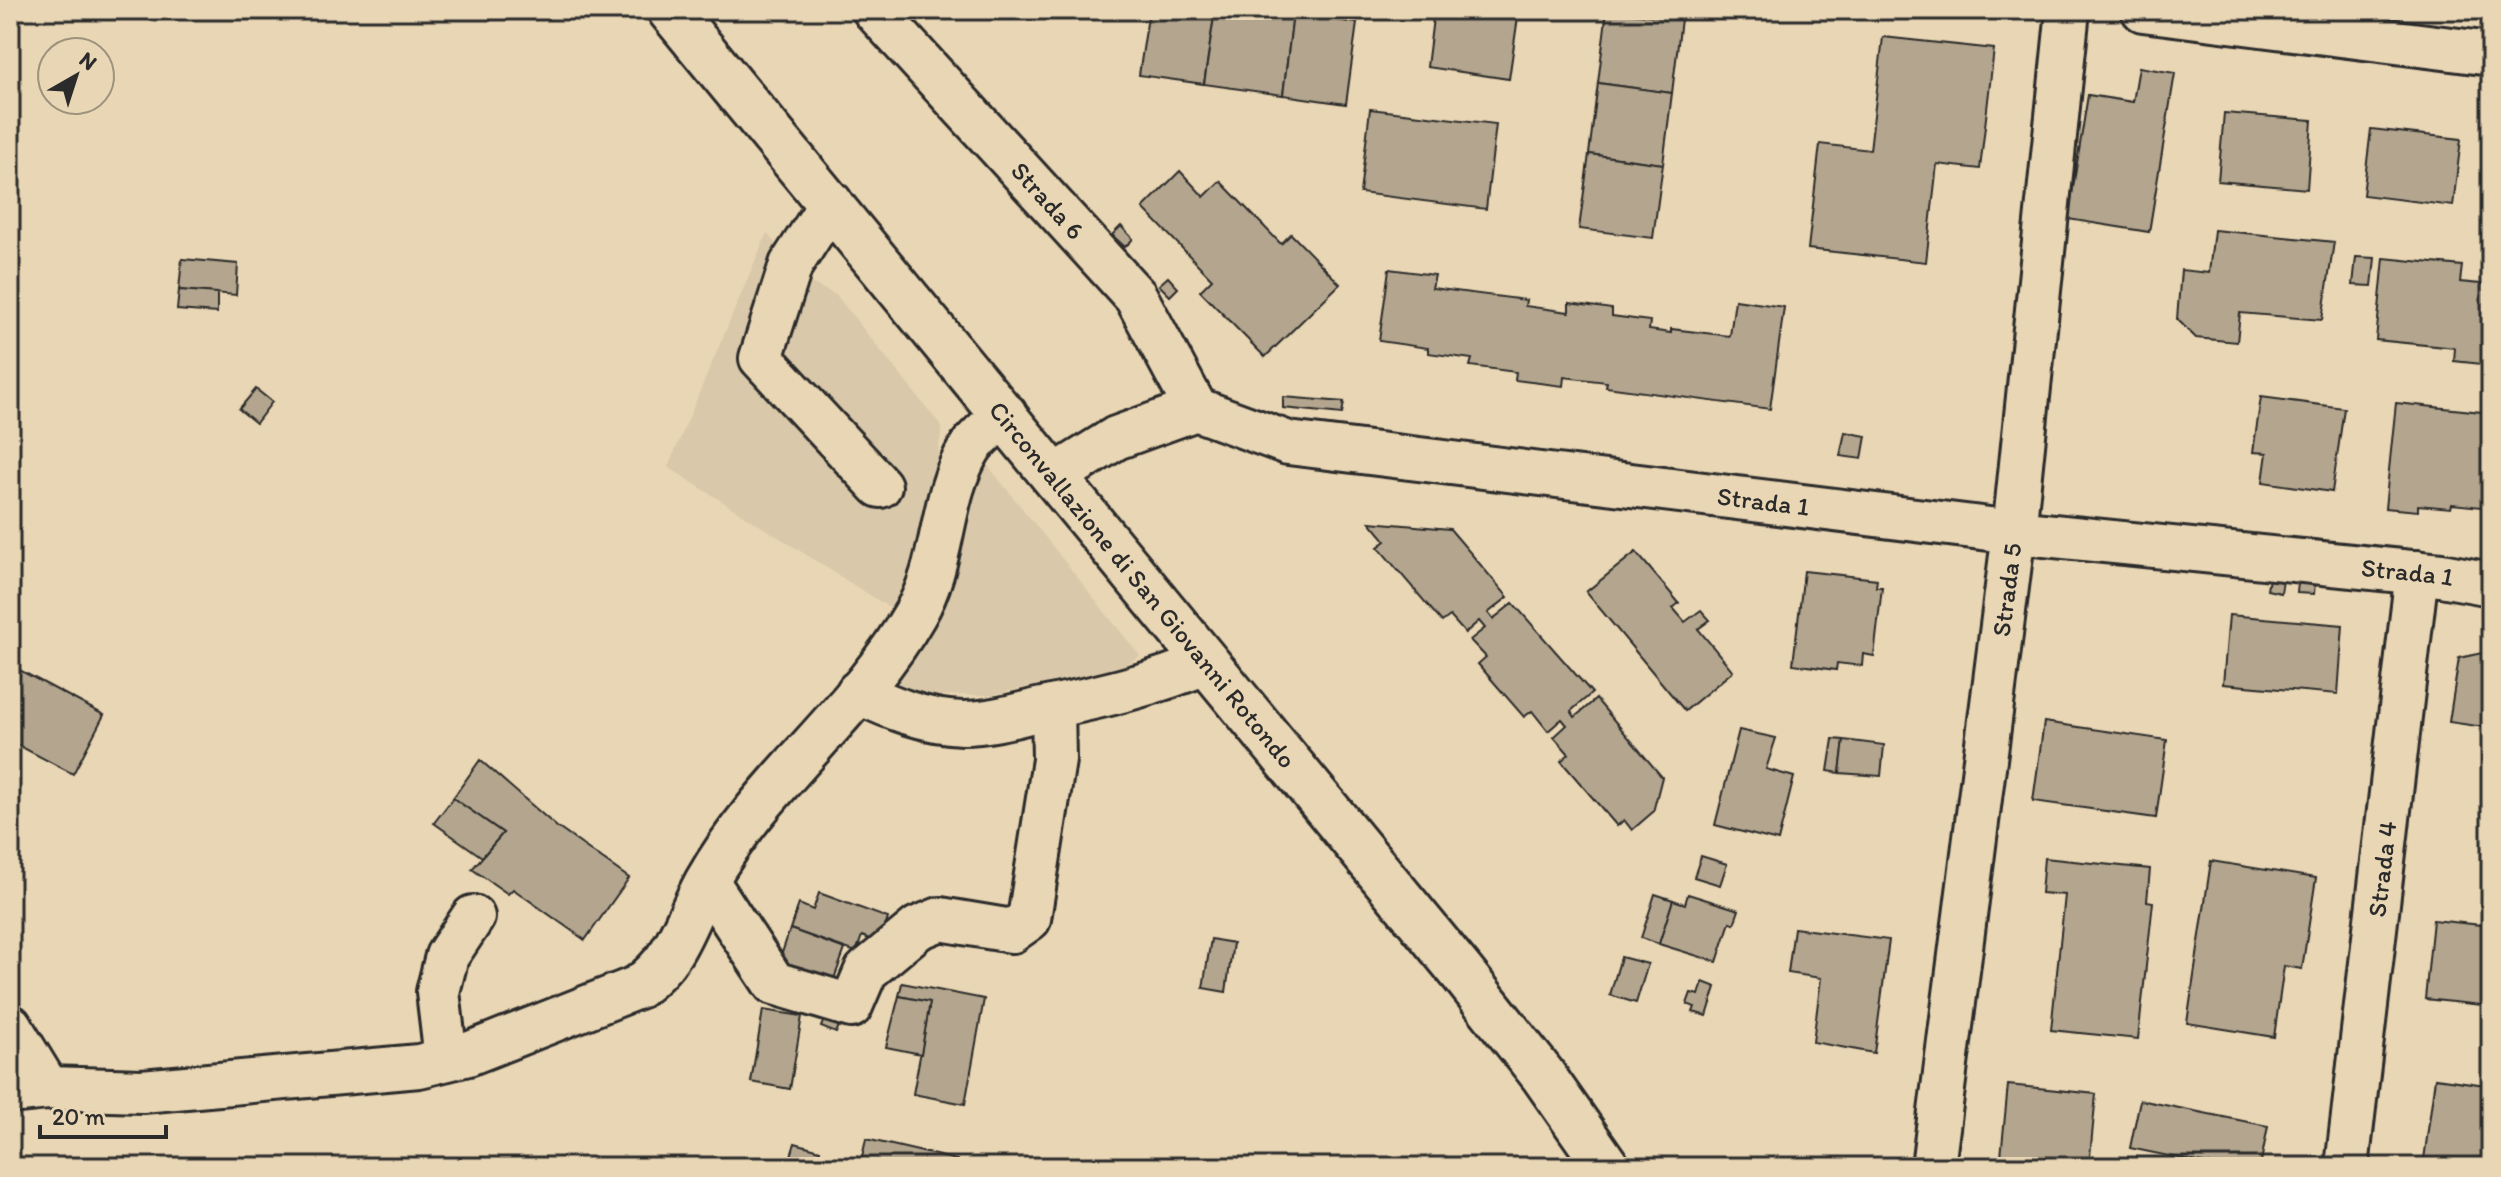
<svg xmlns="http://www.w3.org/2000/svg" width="2501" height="1177" font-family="Itim,sans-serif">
  <rect width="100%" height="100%" fill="#e9d6b4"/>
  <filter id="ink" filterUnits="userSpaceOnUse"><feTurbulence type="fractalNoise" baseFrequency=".0125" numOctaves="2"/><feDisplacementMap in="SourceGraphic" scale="16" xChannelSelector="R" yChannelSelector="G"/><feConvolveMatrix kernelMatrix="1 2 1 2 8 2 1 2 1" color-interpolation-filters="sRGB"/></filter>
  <g filter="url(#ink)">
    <g fill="#d9c8a9">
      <polygon points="767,233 802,279 836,295 942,427 920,573 898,613 668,467"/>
      <polygon points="985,462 1140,656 1121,667 991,695 899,696 890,673"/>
    </g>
    <g fill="#b4a68e" stroke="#2b2b2b" stroke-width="2">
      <polygon points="1149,10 1215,10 1204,84 1139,75"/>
      <polygon points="1215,10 1261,10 1293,14 1283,95 1204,84"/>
      <polygon points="1434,10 1519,10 1509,79 1427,67"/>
      <polygon points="1607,10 1681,19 1672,93 1598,83"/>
      <polygon points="1293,14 1357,23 1346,104 1283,95"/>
      <polygon points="1883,37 1994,49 1980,169 1937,164 1926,262 1808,249 1820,144 1870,150"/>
      <polygon points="2139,67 2175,73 2149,232 2068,219 2088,95 2133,102"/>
      <polygon points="1598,83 1672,93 1663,164 1589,154"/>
      <polygon points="1370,109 1496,124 1486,209 1360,193"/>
      <polygon points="2224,113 2312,120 2307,189 2218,181"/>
      <polygon points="2371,129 2461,139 2453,206 2363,195"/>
      <polygon points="1589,154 1663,164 1653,238 1579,229"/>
      <polygon points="1180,171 1204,197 1220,181 1281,244 1291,234 1340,284 1265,357 1200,291 1212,279 1143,208"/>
      <polygon points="1121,226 1133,239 1125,247 1112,235"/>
      <polygon points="2214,230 2334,242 2322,320 2240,313 2237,342 2196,338 2177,319 2181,270 2209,273"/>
      <polygon points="2356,257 2375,258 2372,286 2353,285"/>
      <polygon points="2384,258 2462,266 2460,282 2491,285 2491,365 2454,361 2455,348 2376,340"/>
      <polygon points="182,259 238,264 236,295 179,290"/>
      <polygon points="1389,269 1435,275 1432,288 1526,300 1525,306 1569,312 1569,303 1612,309 1612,316 1650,321 1649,330 1671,333 1671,329 1730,336 1735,300 1784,307 1770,409 1606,387 1607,382 1564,377 1563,386 1515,380 1516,372 1470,366 1472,359 1428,353 1428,348 1379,341"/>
      <polygon points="1168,277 1178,288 1170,296 1159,285"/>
      <polygon points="179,290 217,293 217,313 177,310"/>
      <polygon points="256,389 272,402 256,423 239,409"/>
      <polygon points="1283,397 1344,402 1342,414 1283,408"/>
      <polygon points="2261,397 2344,408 2332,492 2263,482 2267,453 2253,452"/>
      <polygon points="2396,403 2491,413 2491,508 2452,504 2451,508 2418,505 2418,511 2385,508"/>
      <polygon points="1845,432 1866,436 1862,459 1840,456"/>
      <polygon points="1370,522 1450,529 1508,597 1488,613 1493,619 1513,603 1592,693 1571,711 1575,717 1596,699 1662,777 1653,812 1632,830 1624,820 1617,826 1561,761 1569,754 1554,737 1567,725 1562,719 1548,731 1532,711 1524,717 1478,664 1486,657 1470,640 1485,628 1479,621 1465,633 1450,616 1442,622 1378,547 1386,541"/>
      <polygon points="1636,552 1679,603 1673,608 1685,622 1701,610 1710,620 1698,629 1733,671 1685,711 1586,592"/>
      <polygon points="1804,571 1877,579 1876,587 1882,587 1874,656 1863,654 1862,666 1837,663 1836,670 1793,664"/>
      <polygon points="2269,578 2283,580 2281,593 2267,590"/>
      <polygon points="2298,582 2315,582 2314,594 2297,593"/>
      <polygon points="2229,615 2343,625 2338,694 2223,684"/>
      <polygon points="2482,653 2491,654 2491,728 2449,722 2459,658"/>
      <polygon points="10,665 104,715 73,774 10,741"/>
      <polygon points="2044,722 2167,740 2156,818 2033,801"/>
      <polygon points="1739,730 1776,738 1766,769 1794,777 1778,841 1715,825"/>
      <polygon points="1833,739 1844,740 1840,773 1828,771"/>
      <polygon points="1844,740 1884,745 1881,776 1840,773"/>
      <polygon points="480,760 557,827 629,878 585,940 513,889 508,894 472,869 503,833 453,798"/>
      <polygon points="453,798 503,833 482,857 434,823"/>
      <polygon points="1701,856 1727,864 1720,885 1694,877"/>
      <polygon points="2044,858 2150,869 2147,901 2153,902 2138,1039 2051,1030 2065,895 2041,893"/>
      <polygon points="2211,861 2316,878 2302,969 2284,966 2274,1037 2187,1023"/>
      <polygon points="819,893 888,918 880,943 862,936 856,952 790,929 799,904 813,910"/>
      <polygon points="1655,894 1673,900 1659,944 1641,938"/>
      <polygon points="1688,894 1739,910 1734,924 1730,922 1717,962 1659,944 1673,900 1685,904"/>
      <polygon points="2433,920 2491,926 2491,1006 2425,999"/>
      <polygon points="1794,928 1889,940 1874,1053 1813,1042 1821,978 1788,973"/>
      <polygon points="790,929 845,949 832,984 778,965"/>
      <polygon points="1211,939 1233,943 1226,992 1203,988"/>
      <polygon points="1621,957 1648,964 1636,1003 1610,995"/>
      <polygon points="1703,982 1716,987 1707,1016 1693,1012 1695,1007 1687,1004 1691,993 1699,995"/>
      <polygon points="902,983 984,999 965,1104 913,1094 930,1002 899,996"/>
      <polygon points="899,996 930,1002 921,1054 886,1047"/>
      <polygon points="763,1010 802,1016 790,1089 751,1082"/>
      <polygon points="826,1014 842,1019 836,1033 821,1027"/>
      <polygon points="2488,1071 2491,1072 2491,1167 2423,1167 2435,1078 2486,1085"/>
      <polygon points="2008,1085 2096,1094 2089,1167 2000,1167"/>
      <polygon points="2140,1100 2268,1126 2260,1167 2222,1167 2130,1148"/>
      <polygon points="866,1139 957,1160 955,1167 860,1167"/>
      <polygon points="795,1143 820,1150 815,1167 788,1166"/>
    </g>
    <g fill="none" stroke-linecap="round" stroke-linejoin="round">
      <defs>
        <g id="minor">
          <path id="s1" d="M874,10L1136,297L1196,409"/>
          <polyline points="2143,10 2491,54"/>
          <polyline points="831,203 791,265 761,358 880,486"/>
          <path id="s2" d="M1055,476L1116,438L1196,409L1288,443L2014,532L2441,575L2491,584"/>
          <path d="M858,692C891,708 926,722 963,723C989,723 1017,715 1042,709C1099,697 1154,685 1207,662"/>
          <polyline points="707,881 774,983 851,1006 866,971 918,928 940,919 1012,931 1029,919 1054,760 1053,707"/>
          <polyline points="10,1026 48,1088"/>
          <polyline points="446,1059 438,992 447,956 473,917"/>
          <path d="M10,1092L48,1088L142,1091L419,1066L468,1054L638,987C679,957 683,924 706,882C762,782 859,712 915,614C946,561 939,498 970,448C979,435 994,424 1005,414"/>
          <path id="s3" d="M1933,1167L2014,532L2068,10"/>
          <path id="s4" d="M2347,1167L2417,572"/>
        </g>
        <g id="major">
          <path id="s5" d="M670,10L1463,974L1542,1074L1607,1167"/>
        </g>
      </defs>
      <use href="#minor" stroke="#2b2b2b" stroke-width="48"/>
      <use href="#major" stroke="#2b2b2b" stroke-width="50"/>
      <use href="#minor" stroke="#e9d6b4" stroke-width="42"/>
      <use href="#major" stroke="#e9d6b4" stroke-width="44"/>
    </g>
  </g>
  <g text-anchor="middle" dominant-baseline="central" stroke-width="6" stroke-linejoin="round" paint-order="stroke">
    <g font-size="26" fill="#2b2b2b" stroke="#e9d6b4">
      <text stroke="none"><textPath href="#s1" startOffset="258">Strada 6</textPath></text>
      <text stroke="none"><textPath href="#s2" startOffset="734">Strada 1</textPath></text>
      <text stroke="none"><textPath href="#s2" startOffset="1382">Strada 1</textPath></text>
      <text stroke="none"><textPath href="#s5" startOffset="744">Circonvallazione di San Giovanni Rotondo</textPath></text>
      <text stroke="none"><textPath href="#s3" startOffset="582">Strada 5</textPath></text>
      <text stroke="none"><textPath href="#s4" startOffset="300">Strada 4</textPath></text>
    </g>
  </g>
  <rect width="2501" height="1177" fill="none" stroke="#e9d6b4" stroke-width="40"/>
  <rect x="20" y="20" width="2461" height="1137" fill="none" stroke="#2b2b2b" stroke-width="3" filter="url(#ink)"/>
  <g transform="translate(76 76) rotate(39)"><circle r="38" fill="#e9d6b4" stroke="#9d927d" stroke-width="2"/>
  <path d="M0-6L14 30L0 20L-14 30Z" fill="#2b2b2b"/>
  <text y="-12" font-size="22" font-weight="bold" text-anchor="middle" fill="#2b2b2b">N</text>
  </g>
  <path d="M40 1125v12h126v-12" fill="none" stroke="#2b2b2b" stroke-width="4"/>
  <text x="52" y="1125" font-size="24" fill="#2b2b2b" stroke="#e9d6b4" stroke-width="6" paint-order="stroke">20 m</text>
</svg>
